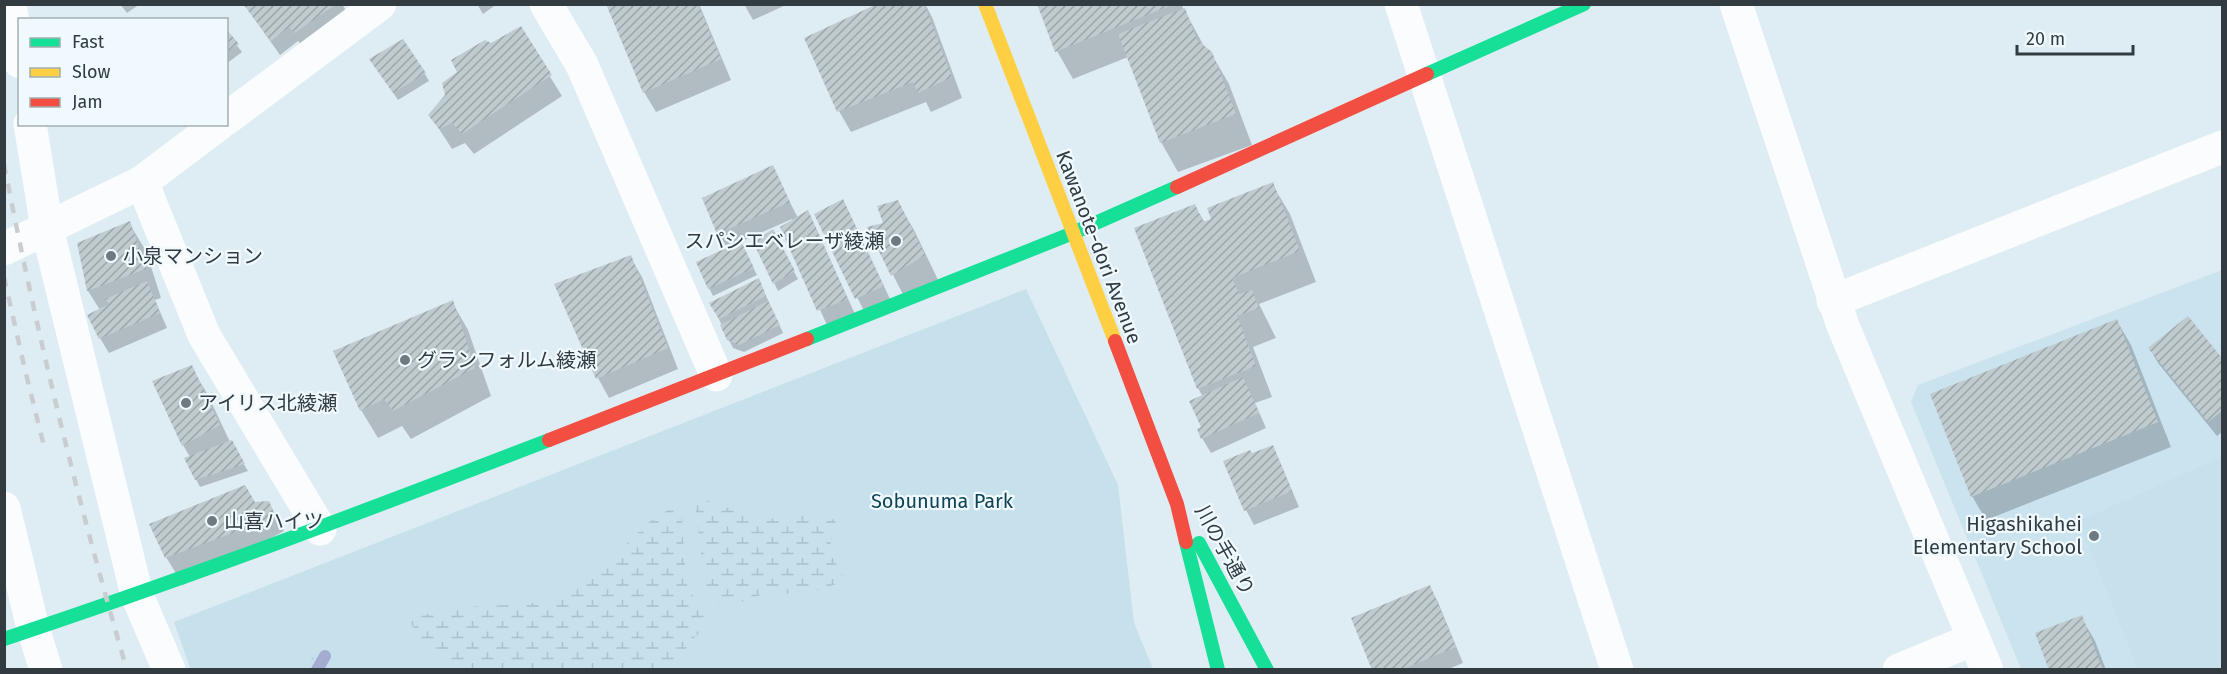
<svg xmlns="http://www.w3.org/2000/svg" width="2227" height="674" font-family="'Fira Sans','Noto Sans JP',sans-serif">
  <defs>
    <pattern id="wetland-marsh" width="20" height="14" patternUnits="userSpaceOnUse" patternTransform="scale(1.5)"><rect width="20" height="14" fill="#c6e0ec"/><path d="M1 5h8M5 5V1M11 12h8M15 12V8" fill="none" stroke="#abc1cb"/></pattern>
    <pattern id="building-hatch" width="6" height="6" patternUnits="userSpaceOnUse" patternTransform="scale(1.5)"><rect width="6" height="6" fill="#bfcbcf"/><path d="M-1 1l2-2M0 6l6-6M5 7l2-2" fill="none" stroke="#9ca6a9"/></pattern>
  </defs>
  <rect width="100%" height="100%" fill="#deecf3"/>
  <polygon fill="#cbe3ef" points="2222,270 2222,669 2021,669 1911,402 1918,385"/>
  <g fill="#c6e0ec">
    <polygon points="1026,289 1118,485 1134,623 1153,669 191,670 174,622"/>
    <polygon points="2222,457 2222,669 2138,669 2079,521"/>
  </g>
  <g fill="url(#wetland-marsh)">
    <polygon points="694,496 751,516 776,519 804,514 836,520 829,551 846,581 802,595 769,592 743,601 722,612 705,585"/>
    <polygon points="681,502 686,583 709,623 691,641 673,669 453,669 426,645 406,617 479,606 514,605 548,601 583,585 649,522"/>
    <polygon points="313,656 334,660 348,669 306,669"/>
  </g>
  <g fill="#0003">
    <polygon points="120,4 140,4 127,13"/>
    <polygon points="244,4 342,4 349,16 304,47 298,41 280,55"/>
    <polygon points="477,4 497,4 483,14"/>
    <polygon points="608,4 699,4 731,80 656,112 644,92"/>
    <polygon points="744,4 788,4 753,20"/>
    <polygon points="905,4 925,4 932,17 962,98 931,112 926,102 851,132 839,111"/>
    <polygon points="1038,4 1181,4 1205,48 1211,53 1229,84 1252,145 1178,172 1161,142 1128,57 1073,79 1057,51"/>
    <polygon points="520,28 562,96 474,154 465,143 452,149 430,115"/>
    <polygon points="226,31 242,52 226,64"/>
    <polygon points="376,67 425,74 429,81 398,100"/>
    <polygon points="772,167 798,218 815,227 855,314 827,325 782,228 793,221 792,219 740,242 757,275 713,296 709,288 728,249 718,233"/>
    <polygon points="1272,184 1290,214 1316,282 1259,304 1276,338 1253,347 1272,397 1255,403 1266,428 1211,453 1202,438 1203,397 1198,388 1195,206 1205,223"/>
    <polygon points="843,201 891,301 865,313 816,214"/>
    <polygon points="897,201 914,230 940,284 908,304 869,228 885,224"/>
    <polygon points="129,223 146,251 161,298 155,300 167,328 109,353 100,338 100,310 88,291 79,244"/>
    <polygon points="772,232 798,279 778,291 755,243"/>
    <polygon points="630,257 642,277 678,369 609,398 598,378"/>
    <polygon points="762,287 783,333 744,352 733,348 711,303"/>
    <polygon points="452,302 468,330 491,396 411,439 402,426 378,438 361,410"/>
    <polygon points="2188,318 2222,360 2222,432 2217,436 2158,363 2150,349"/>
    <polygon points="2117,321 2131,345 2171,447 1986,520 1972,496"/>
    <polygon points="191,367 208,395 230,442 248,471 200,487 196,479 190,457 183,445"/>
    <polygon points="1272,447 1280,462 1299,507 1254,525 1246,510 1252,455"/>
    <polygon points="268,502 284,531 183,585 166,557 254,503"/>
    <polygon points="1430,587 1438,602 1463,663 1446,670 1374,670"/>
    <polygon points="2081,617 2095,641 2106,670 2051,670"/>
  </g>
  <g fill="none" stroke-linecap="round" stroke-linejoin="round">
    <polyline stroke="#a5acd1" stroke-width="12" points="317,670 325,656"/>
  </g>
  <g fill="url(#building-hatch)">
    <polygon points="243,4 336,4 295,33 289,27 271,41"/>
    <polygon points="606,4 698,4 721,59 643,93"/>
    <polygon points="877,4 924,4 952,77 918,93 913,82 837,112 804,38"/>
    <polygon points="1037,4 1172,4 1172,5 1055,52"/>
    <polygon points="1185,8 1197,40 1212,52 1236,114 1160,143 1118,34"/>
    <polygon points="521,26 552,75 462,134 452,123 439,129 428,115 445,95 442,83 457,72 451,60 485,40 491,43"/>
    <polygon points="226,29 239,44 226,53"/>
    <polygon points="403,39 426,73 393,93 369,59"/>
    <polygon points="773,165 790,202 717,234 702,198"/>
    <polygon points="1273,182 1300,251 1232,278 1239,294 1252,290 1259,308 1237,316 1256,366 1197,389 1134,228 1195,204 1203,222 1211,219 1207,208"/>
    <polygon points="843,199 884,286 855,299 814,214"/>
    <polygon points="898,200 925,255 891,276 867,227 883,223 877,206"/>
    <polygon points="808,210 848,299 817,311 780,227"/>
    <polygon points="130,221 146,269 87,291 77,243"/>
    <polygon points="773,229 795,271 773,284 753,242"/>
    <polygon points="741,241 754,268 708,289 696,262"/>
    <polygon points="631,255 668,348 596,379 554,284"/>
    <polygon points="759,278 766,296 719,319 709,303"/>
    <polygon points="147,281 160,313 99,339 87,315 109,304 105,299"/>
    <polygon points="453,300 475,368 393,411 384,399 360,411 333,351"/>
    <polygon points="768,301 780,325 739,345 727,340 720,325"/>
    <polygon points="2188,316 2222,358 2222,411 2208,422 2148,348"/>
    <polygon points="2117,319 2158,422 1971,497 1930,394"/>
    <polygon points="192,365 220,425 182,446 152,381"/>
    <polygon points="1243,377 1259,413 1201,439 1197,429 1201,427 1189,401"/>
    <polygon points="232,440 245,464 195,480 184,458"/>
    <polygon points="1273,445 1292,491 1244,511 1223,461 1250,450 1252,453"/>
    <polygon points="245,485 255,502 269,501 276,517 165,558 149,524"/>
    <polygon points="1430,585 1456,647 1401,670 1372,670 1351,618"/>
    <polygon points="2082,615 2103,670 2049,670 2035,633"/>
  </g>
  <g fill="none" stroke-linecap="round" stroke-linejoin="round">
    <g stroke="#fafcfd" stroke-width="33">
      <polyline points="10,4 20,62"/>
      <polyline points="546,4 582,65 716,375"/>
      <polyline points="1401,4 1617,670"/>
      <polyline points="1736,4 1843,326 1987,670"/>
      <polyline points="226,119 380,4"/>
      <polyline points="30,124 47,228 137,595 169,670"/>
      <polyline points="142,182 204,335 320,529"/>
      <polyline points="4,249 142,182 219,124"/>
      <polyline points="1833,301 2222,147"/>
      <polyline points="4,508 33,628 46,670"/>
      <polyline points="1899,670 1974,639"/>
    </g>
    <g stroke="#16e098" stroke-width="14">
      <polyline points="1427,74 1584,4"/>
      <polyline points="807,339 1073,233 1177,187"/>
      <polyline points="1186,542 1218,670"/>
      <polyline points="1199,543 1267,670"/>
      <path d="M4,639C188,578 368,510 549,440"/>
    </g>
    <polyline stroke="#ffcf43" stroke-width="14" points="985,4 1115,341"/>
    <g stroke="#f24e42" stroke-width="14">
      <polyline points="1177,187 1427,74"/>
      <polyline points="1115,341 1177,504 1186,542"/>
      <polyline points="549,440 807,339"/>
    </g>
    <g stroke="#cacdcf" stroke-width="4.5" stroke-dasharray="10 10" stroke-linecap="butt">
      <path d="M4,164C37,335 78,503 127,670"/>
      <polyline points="4,277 25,370 45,450"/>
    </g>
  </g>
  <g fill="#6e7a7f" stroke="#f0fafe" stroke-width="2">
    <circle cx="896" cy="241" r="6"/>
    <circle cx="111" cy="256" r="6"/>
    <circle cx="405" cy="360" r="6"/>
    <circle cx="186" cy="403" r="6"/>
    <circle cx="212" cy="521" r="6"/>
    <circle cx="2094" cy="536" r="6"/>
  </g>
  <g text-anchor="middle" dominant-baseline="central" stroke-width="4.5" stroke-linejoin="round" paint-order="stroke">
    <g font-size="20" fill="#323c40" stroke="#f0fafe" text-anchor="start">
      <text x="884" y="241" text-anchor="end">スパシエベレーザ綾瀬</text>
      <text x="123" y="256">小泉マンション</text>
      <text x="417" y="360">グランフォルム綾瀬</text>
      <text x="198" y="403">アイリス北綾瀬</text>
      <text x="224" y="521">山喜ハイツ</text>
      <text x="2082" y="524" text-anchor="end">Higashikahei<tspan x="2082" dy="23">Elementary School</tspan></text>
    </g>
    <g font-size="20" fill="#323c40" stroke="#f0fafe">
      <text transform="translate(1099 247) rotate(69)">Kawanote-dori Avenue</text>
      <text transform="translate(1225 550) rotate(61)">川の手通り</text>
    </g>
    <g font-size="20" fill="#0f4456" stroke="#f0fafe">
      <text x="942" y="501">Sobunuma Park</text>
    </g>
  </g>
  <rect width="2227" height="674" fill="none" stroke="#323c40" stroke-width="12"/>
  <rect x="18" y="18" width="210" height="108" fill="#f0fafe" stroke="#a4aeb2" stroke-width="1.5"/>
  <rect x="30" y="38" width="30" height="9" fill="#16e098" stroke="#a4aeb2" stroke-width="1.5"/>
  <text x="72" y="48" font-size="18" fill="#323c40">Fast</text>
  <rect x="30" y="68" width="30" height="9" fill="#ffcf43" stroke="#a4aeb2" stroke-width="1.5"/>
  <text x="72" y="78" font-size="18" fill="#323c40">Slow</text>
  <rect x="30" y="98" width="30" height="9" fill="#f24e42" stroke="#a4aeb2" stroke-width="1.5"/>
  <text x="72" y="108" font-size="18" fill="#323c40">Jam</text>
  <path d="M2017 45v9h116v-9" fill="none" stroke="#323c40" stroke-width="3"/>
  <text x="2026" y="45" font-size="18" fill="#323c40" stroke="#f0fafe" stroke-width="4.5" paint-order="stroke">20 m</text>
</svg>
